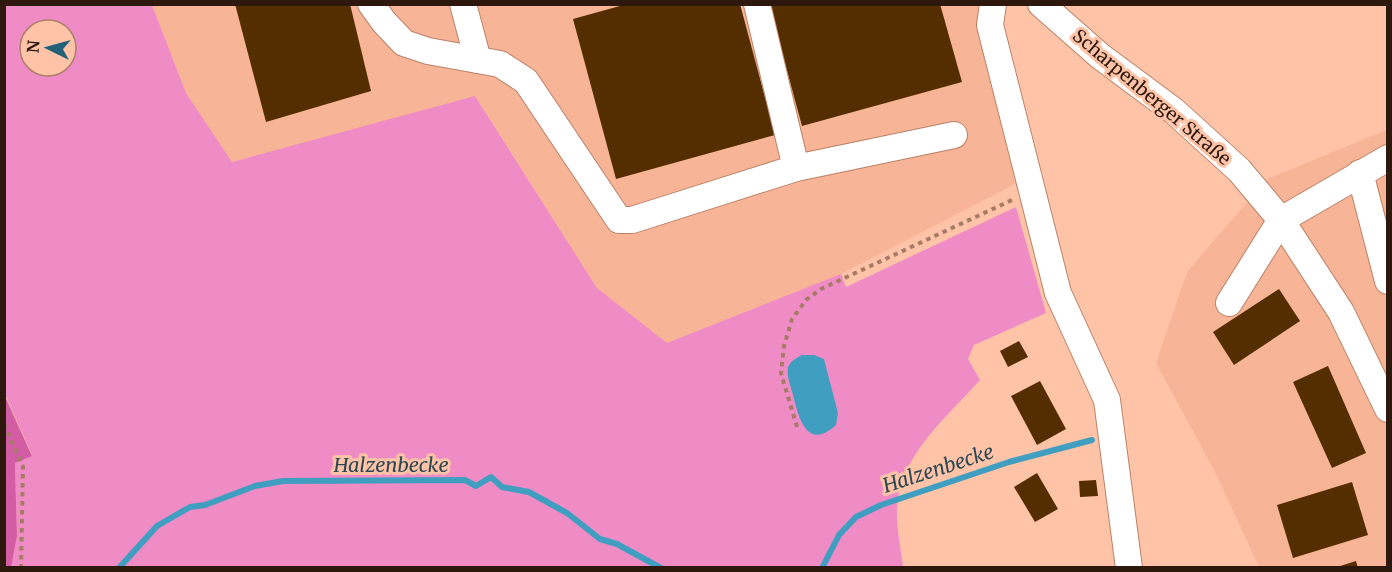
<svg xmlns="http://www.w3.org/2000/svg" width="1392" height="572" font-family="Merriweather,serif">
  <rect width="100%" height="100%" fill="#ffc3a7"/>
  <g fill="#f7b496">
    <polygon points="152,5 979,5 1017,183 841,274 667,343 597,288 476,97 232,162 186,93"/>
    <polygon points="1387,130 1387,567 1259,567 1215,472 1156,363 1187,272 1267,179"/>
  </g>
  <path fill="#ef8cc5" fill-rule="evenodd" d="M4,5H152L186,93L232,162L475,96L597,288L667,343L841,274L846,287L1016,207L1046,313L974,345L968,359L980,380C948,416 899,456 897,508C896,527 901,548 903,567H11L17,536L15,463L32,455L5,394ZM30,30H66V66H30Z"/>
  <polygon fill="#d35da5" points="4,394 32,456 15,463 17,536 11,568 4,567"/>
  <path fill="#409fc1" d="M802,355H814L824,359L838,413L836,425C807,451 799,419 793,395C791,387 786,375 788,367C791,361 796,358 802,355Z"/>
  <g fill="none" stroke-linecap="round" stroke-linejoin="round">
    <g stroke="#409fc1" stroke-width="6">
      <polyline points="119,568 157,526 190,507 205,505 255,486 283,481 465,480 476,486 491,477 502,487 529,492 567,513 600,539 617,544 661,568"/>
      <polyline points="822,568 839,535 856,517 881,505 1009,462 1092,440"/>
    </g>
  </g>
  <g fill="#542e00">
    <polygon points="235,4 350,4 371,91 266,122"/>
    <polygon points="627,4 740,4 775,135 616,179 573,19"/>
    <polygon points="769,4 940,4 962,82 802,126"/>
    <polygon points="1279,289 1300,321 1234,365 1213,332"/>
    <polygon points="1019,341 1028,357 1008,367 1000,351"/>
    <polygon points="1328,366 1366,453 1332,468 1293,382"/>
    <polygon points="1040,381 1066,429 1037,445 1011,396"/>
    <polygon points="1037,473 1058,509 1035,522 1014,487"/>
    <polygon points="1096,480 1098,496 1080,497 1079,481"/>
    <polygon points="1352,482 1368,535 1293,558 1277,505"/>
    <polygon points="1356,561 1358,568 1338,568 1337,567"/>
  </g>
  <g fill="none" stroke-linecap="round" stroke-linejoin="round">
    <defs>
      <g id="minor">
        <polyline points="371,4 384,22 404,43 428,51 500,64 526,81 619,220 632,220 796,168 757,4"/>
        <polyline points="463,4 478,60"/>
        <polyline points="993,4 990,25 1058,293 1107,400 1129,568"/>
        <polyline points="1041,4 1100,56 1174,111 1239,170 1281,220 1341,312 1388,409"/>
        <polyline points="796,168 954,135"/>
        <polyline points="1360,173 1388,281"/>
        <polyline points="1229,303 1281,220 1388,158"/>
      </g>
    </defs>
    <use href="#minor" stroke="#ba8268" stroke-width="28"/>
    <g stroke="#a77b66" stroke-width="4" stroke-dasharray="4.5 4.5" stroke-linecap="butt">
      <polyline points="4,424 23,467 21,568"/>
      <polyline points="797,427 781,373 784,346 792,319 806,300 821,289 1012,200"/>
    </g>
    <use href="#minor" stroke="#fff" stroke-width="26"/>
  </g>
  <g text-anchor="middle" dominant-baseline="central" stroke-width="6" stroke-linejoin="round" paint-order="stroke">
    <g font-size="18" fill="#2e180e" stroke="#ffc3a7">
      <text transform="translate(1152 97) rotate(40)">Scharpenberger Straße</text>
    </g>
    <g font-size="20" font-style="italic" fill="#2b4753" stroke="#ffc3a7">
      <text x="391" y="464">Halzenbecke</text>
      <text transform="translate(938 468) rotate(-18)">Halzenbecke</text>
    </g>
  </g>
  <rect width="1392" height="572" fill="none" stroke="#2e180e" stroke-width="12"/>
  <g transform="translate(48 48) rotate(275)"><circle r="28" fill="#ffc3a7" stroke="#ab7f6a" stroke-width="1.5"/>
  <path d="M0-4.5L10 22L0 15L-10 22Z" fill="#226177"/>
  <text y="-9" font-size="16" font-weight="bold" text-anchor="middle" fill="#2e180e">N</text>
  </g>
</svg>
